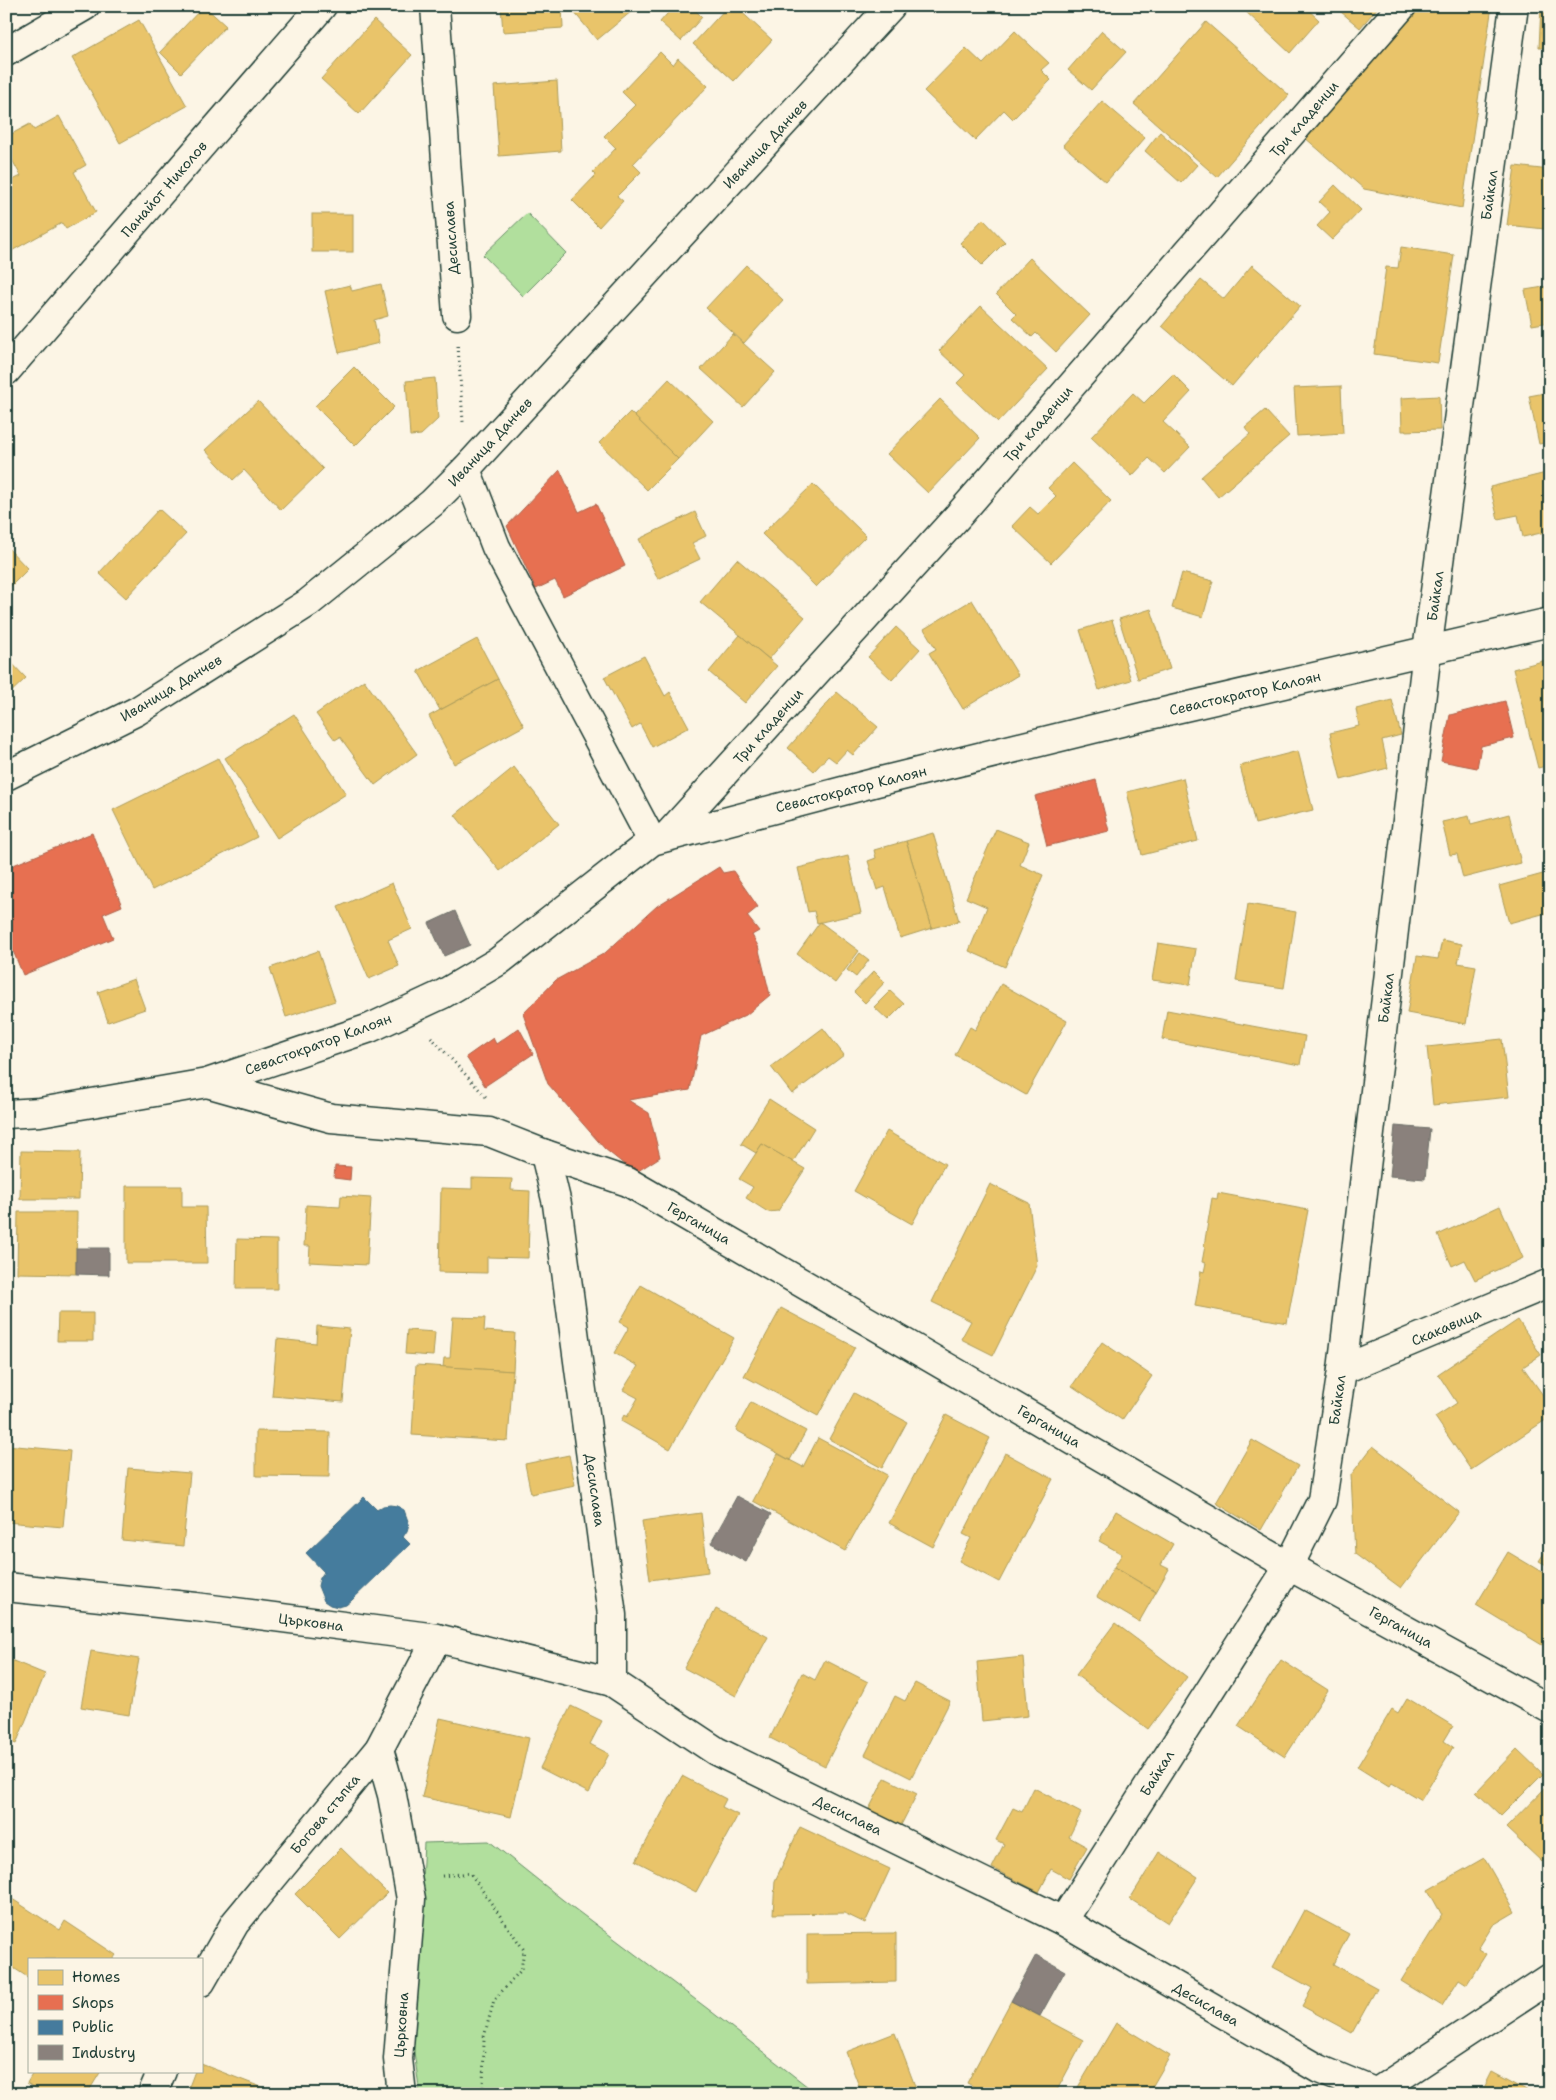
<svg xmlns="http://www.w3.org/2000/svg" width="1556" height="2100" font-family="'Shantell Sans',sans-serif">
  <rect width="100%" height="100%" fill="#fcf5e5"/>
  <filter id="ink" filterUnits="userSpaceOnUse"><feTurbulence type="fractalNoise" baseFrequency=".02" numOctaves="2"/><feDisplacementMap in="SourceGraphic" scale="10" xChannelSelector="R" yChannelSelector="G"/><feConvolveMatrix kernelMatrix="1 2 1 2 8 2 1 2 1" color-interpolation-filters="sRGB"/></filter>
  <g filter="url(#ink)">
    <g fill="#b1df9d" stroke="#688e68">
      <polygon points="527,213 566,253 523,296 483,255"/>
      <polygon points="489,1841 563,1900 708,2009 817,2094 420,2094 413,2045 424,1843"/>
    </g>
    <g fill="#e9c46a" stroke="#ac9c5a">
      <polygon points="204,6 226,26 181,73 160,52"/>
      <polygon points="501,6 562,6 563,28 503,32"/>
      <polygon points="569,6 638,6 597,40"/>
      <polygon points="674,6 691,6 702,17 681,41 660,22"/>
      <polygon points="728,6 735,6 772,40 734,81 693,44"/>
      <polygon points="1243,6 1304,6 1319,20 1290,53 1244,10"/>
      <polygon points="1334,6 1379,6 1360,28"/>
      <polygon points="1411,6 1492,6 1462,208 1364,189 1304,137"/>
      <polygon points="1541,6 1550,6 1550,48 1539,48"/>
      <polygon points="139,20 187,106 120,143 72,58"/>
      <polygon points="374,20 412,55 359,114 321,79"/>
      <polygon points="1206,22 1289,95 1217,177 1134,104"/>
      <polygon points="1015,31 1049,63 1041,70 1051,80 1013,119 1004,110 975,140 924,91 966,48 983,64"/>
      <polygon points="1102,31 1126,52 1091,90 1068,70"/>
      <polygon points="660,52 673,65 678,58 708,86 633,164 641,172 617,196 623,201 599,227 572,200 596,175 593,172 616,148 604,136 635,105 622,92"/>
      <polygon points="557,81 561,151 499,156 494,86"/>
      <polygon points="1102,101 1145,138 1106,182 1063,145"/>
      <polygon points="59,116 86,165 74,172 96,212 66,229 62,223 6,254 6,171 11,181 21,176 6,149 6,137 30,124 34,130"/>
      <polygon points="1160,132 1197,165 1181,183 1145,151"/>
      <polygon points="1515,166 1550,170 1550,218 1547,218 1545,229 1507,225"/>
      <polygon points="1335,185 1361,210 1332,240 1317,226 1330,212 1319,202"/>
      <rect x="312" y="214" width="41" height="38"/>
      <polygon points="983,219 1005,242 982,265 960,243"/>
      <polygon points="1401,247 1454,255 1438,363 1374,354 1386,267 1398,268"/>
      <polygon points="1030,258 1090,315 1056,352 1036,333 1032,337 1012,318 1016,314 996,294"/>
      <polygon points="746,265 783,300 744,343 706,308"/>
      <polygon points="1252,265 1300,306 1232,386 1162,326 1201,280 1224,299"/>
      <polygon points="381,284 388,316 374,320 379,343 339,353 325,291 350,285 352,291"/>
      <polygon points="1550,286 1550,322 1532,325 1525,290"/>
      <polygon points="981,306 1048,369 998,422 957,383 965,375 939,351"/>
      <polygon points="733,334 775,372 743,407 701,369"/>
      <polygon points="354,367 394,407 355,446 315,406"/>
      <polygon points="1173,374 1191,392 1163,422 1190,447 1165,473 1149,458 1132,476 1091,437 1133,393 1144,403"/>
      <polygon points="435,378 438,419 421,435 410,436 406,381"/>
      <polygon points="669,379 713,421 678,459 634,416"/>
      <polygon points="1341,386 1343,433 1297,436 1294,388"/>
      <polygon points="1550,392 1550,442 1539,444 1529,396"/>
      <polygon points="1439,396 1440,430 1402,431 1401,398"/>
      <polygon points="940,399 980,438 928,493 887,454"/>
      <polygon points="258,401 323,469 281,510 244,470 233,480 205,450"/>
      <polygon points="1265,410 1289,436 1218,497 1201,477 1250,434 1245,427"/>
      <polygon points="630,412 678,459 647,490 599,443"/>
      <polygon points="1072,463 1111,501 1051,563 1012,526 1030,507 1038,514 1056,496 1048,488"/>
      <polygon points="1550,472 1550,531 1523,537 1518,515 1498,519 1490,487"/>
      <polygon points="813,484 866,536 816,587 762,534"/>
      <polygon points="159,509 186,534 126,598 99,573"/>
      <polygon points="695,512 706,536 692,543 700,559 658,579 639,539"/>
      <polygon points="6,546 28,569 6,591"/>
      <polygon points="737,559 805,617 769,659 700,602"/>
      <polygon points="1182,573 1213,581 1203,617 1172,608"/>
      <polygon points="972,600 1018,675 963,709 929,653 936,649 924,629"/>
      <polygon points="1151,609 1170,669 1138,679 1119,619"/>
      <polygon points="1112,620 1131,680 1099,690 1080,630"/>
      <polygon points="896,627 920,649 892,680 868,657"/>
      <polygon points="740,635 777,666 745,703 709,672"/>
      <polygon points="477,639 498,679 440,710 418,671"/>
      <polygon points="644,656 665,696 670,692 689,727 652,747 640,724 632,729 604,677"/>
      <polygon points="6,657 26,678 6,697"/>
      <polygon points="1550,659 1550,765 1538,768 1513,669"/>
      <polygon points="498,679 524,726 454,764 429,716"/>
      <polygon points="364,680 417,754 375,785 340,737 335,740 316,714"/>
      <polygon points="837,692 878,727 853,755 847,750 836,762 828,756 814,771 788,748"/>
      <polygon points="1392,700 1401,735 1382,740 1388,768 1341,780 1330,733 1359,726 1356,709"/>
      <polygon points="294,714 346,794 277,838 225,758"/>
      <polygon points="1298,751 1313,810 1255,824 1240,766"/>
      <polygon points="218,758 257,837 152,890 113,810"/>
      <polygon points="514,767 559,824 500,871 455,815"/>
      <polygon points="1183,778 1198,841 1142,855 1127,792"/>
      <polygon points="1509,814 1521,863 1463,878 1457,854 1450,855 1442,822 1469,816 1471,824"/>
      <polygon points="996,829 1029,842 1020,865 1043,875 1005,967 969,951 987,907 966,898"/>
      <polygon points="933,833 959,921 932,928 906,841"/>
      <polygon points="906,841 932,928 900,938 885,887 877,890 868,861 876,858 874,850"/>
      <polygon points="848,856 861,913 817,923 814,911 808,912 798,868"/>
      <polygon points="1550,872 1550,912 1509,923 1499,886"/>
      <polygon points="392,883 412,929 388,940 399,966 369,979 338,907"/>
      <polygon points="1248,904 1296,912 1284,988 1236,981"/>
      <polygon points="820,922 859,951 835,983 797,954"/>
      <polygon points="1442,940 1462,944 1458,963 1476,966 1466,1024 1407,1013 1417,956 1438,959"/>
      <polygon points="1158,943 1196,949 1190,985 1152,980"/>
      <polygon points="318,951 335,1001 286,1017 270,968"/>
      <polygon points="860,953 869,960 856,977 847,970"/>
      <polygon points="874,971 885,982 865,1003 854,992"/>
      <polygon points="134,979 145,1009 108,1022 98,992"/>
      <polygon points="1001,984 1067,1021 1026,1095 955,1055 970,1027 975,1030"/>
      <polygon points="890,991 904,1004 888,1020 874,1007"/>
      <polygon points="1167,1010 1305,1036 1300,1065 1162,1039"/>
      <polygon points="823,1028 844,1055 792,1094 771,1067"/>
      <polygon points="1502,1039 1509,1097 1433,1105 1427,1047"/>
      <polygon points="769,1099 814,1128 793,1162 762,1144 756,1153 741,1144"/>
      <polygon points="887,1131 945,1164 912,1224 854,1191"/>
      <polygon points="762,1144 805,1169 778,1211 768,1212 746,1198 753,1187 739,1179"/>
      <polygon points="21,1151 80,1152 79,1199 20,1199"/>
      <polygon points="472,1178 512,1179 511,1190 530,1191 528,1258 487,1257 487,1273 439,1272 441,1188 472,1189"/>
      <polygon points="990,1184 1029,1203 1037,1266 993,1355 961,1339 971,1321 932,1302"/>
      <polygon points="126,1186 182,1186 182,1207 206,1207 207,1263 126,1263"/>
      <polygon points="1218,1193 1308,1210 1287,1323 1195,1306 1201,1271 1204,1272 1206,1263 1202,1262 1205,1246 1204,1246 1212,1198 1217,1199"/>
      <polygon points="341,1196 371,1198 367,1265 309,1262 310,1246 304,1246 306,1205 340,1207"/>
      <polygon points="1500,1206 1523,1258 1475,1280 1465,1260 1452,1266 1438,1235"/>
      <polygon points="18,1212 77,1212 76,1274 17,1273"/>
      <polygon points="237,1239 277,1240 277,1289 236,1289"/>
      <polygon points="641,1285 734,1338 670,1449 621,1421 624,1415 627,1417 638,1398 623,1390 638,1366 614,1353 629,1327 620,1322"/>
      <polygon points="781,1308 855,1347 818,1416 744,1376"/>
      <polygon points="58,1313 93,1313 93,1341 57,1341"/>
      <polygon points="453,1317 485,1318 484,1331 515,1333 513,1371 443,1367 444,1358 450,1358"/>
      <polygon points="1518,1320 1541,1355 1523,1367 1550,1405 1550,1417 1471,1470 1435,1417 1457,1403 1438,1374"/>
      <polygon points="317,1326 350,1329 343,1402 272,1396 277,1339 316,1343"/>
      <polygon points="407,1330 435,1332 433,1356 405,1354"/>
      <polygon points="1102,1342 1152,1376 1122,1420 1072,1386"/>
      <polygon points="6,1357 11,1357 6,1406"/>
      <polygon points="416,1365 513,1371 508,1441 412,1435"/>
      <polygon points="854,1393 907,1422 882,1468 829,1439"/>
      <polygon points="751,1402 806,1431 790,1460 736,1430"/>
      <polygon points="946,1415 990,1438 933,1547 889,1523"/>
      <polygon points="256,1431 330,1432 329,1477 256,1476"/>
      <polygon points="818,1438 887,1475 845,1551 753,1501 778,1454 803,1467"/>
      <polygon points="1252,1440 1298,1466 1261,1530 1216,1503"/>
      <polygon points="6,1445 70,1451 63,1527 6,1522"/>
      <polygon points="1373,1446 1459,1512 1401,1588 1355,1554 1351,1475"/>
      <polygon points="1005,1453 1053,1479 999,1582 959,1561 971,1538 963,1534"/>
      <polygon points="569,1455 575,1485 531,1494 525,1464"/>
      <polygon points="128,1468 190,1473 183,1546 122,1540"/>
      <polygon points="1116,1511 1173,1544 1161,1565 1169,1569 1156,1592 1114,1567 1122,1554 1099,1541"/>
      <polygon points="701,1513 708,1572 650,1580 642,1521"/>
      <polygon points="1550,1544 1550,1567 1539,1561"/>
      <polygon points="1508,1552 1550,1577 1550,1632 1542,1645 1476,1605"/>
      <polygon points="1114,1567 1156,1592 1139,1622 1097,1597"/>
      <polygon points="716,1609 768,1637 736,1696 684,1668"/>
      <polygon points="1115,1623 1187,1677 1148,1729 1076,1675"/>
      <polygon points="91,1651 139,1659 129,1715 81,1707"/>
      <polygon points="1023,1657 1028,1716 982,1721 977,1662"/>
      <polygon points="6,1658 45,1674 16,1744 6,1740"/>
      <polygon points="825,1660 868,1682 825,1766 770,1738 802,1673 815,1680"/>
      <polygon points="1281,1660 1328,1690 1285,1757 1238,1726"/>
      <polygon points="915,1683 950,1701 911,1778 865,1755 895,1696 905,1701"/>
      <polygon points="1407,1698 1453,1726 1444,1741 1453,1747 1421,1800 1392,1783 1389,1787 1357,1767 1392,1709 1398,1713"/>
      <polygon points="571,1706 602,1721 590,1744 609,1754 589,1793 540,1768"/>
      <polygon points="440,1718 529,1738 511,1817 422,1797"/>
      <polygon points="1517,1749 1543,1774 1501,1816 1476,1792"/>
      <polygon points="682,1776 726,1799 722,1807 738,1815 696,1892 636,1861"/>
      <polygon points="885,1778 917,1794 900,1827 868,1811"/>
      <polygon points="1550,1783 1550,1854 1542,1862 1506,1828"/>
      <polygon points="1034,1788 1081,1813 1069,1837 1087,1847 1069,1879 1051,1869 1039,1892 992,1868 1004,1844 996,1840 1013,1808 1022,1812"/>
      <polygon points="800,1827 890,1869 865,1923 844,1913 773,1914 775,1881"/>
      <polygon points="341,1848 387,1893 340,1939 295,1894"/>
      <polygon points="1159,1852 1198,1877 1168,1923 1130,1899"/>
      <polygon points="1484,1858 1515,1912 1493,1925 1478,1949 1486,1954 1467,1984 1459,1979 1442,2006 1401,1981 1442,1915 1428,1890"/>
      <polygon points="6,1895 60,1930 65,1921 116,1955 113,1959 29,1959 29,1978 6,1963"/>
      <polygon points="1304,1910 1349,1934 1333,1964 1377,1988 1352,2033 1302,2006 1312,1988 1273,1967"/>
      <polygon points="896,1933 896,1982 807,1984 807,1934"/>
      <polygon points="1011,2001 1084,2040 1055,2094 988,2094 967,2083"/>
      <polygon points="1116,2023 1170,2056 1148,2094 1074,2094"/>
      <polygon points="895,2033 918,2094 862,2094 846,2052"/>
      <polygon points="201,2064 266,2089 264,2094 187,2092 195,2071 201,2071"/>
      <polygon points="34,2071 101,2071 87,2094 45,2094 27,2083"/>
      <polygon points="1492,2072 1533,2094 1481,2094"/>
    </g>
    <g fill="#e76f51" stroke="#ab6048">
      <polygon points="560,470 579,512 596,504 625,566 563,596 555,580 536,589 507,526"/>
      <polygon points="1505,701 1514,738 1481,746 1477,768 1441,761 1450,715"/>
      <polygon points="1096,780 1109,831 1047,846 1035,796"/>
      <polygon points="92,833 122,906 103,914 113,938 23,975 6,934 6,868"/>
      <polygon points="719,867 723,873 733,871 758,907 747,916 759,931 752,935 758,946 770,995 746,1015 701,1036 690,1090 628,1100 649,1113 660,1157 635,1173 605,1149 548,1084 523,1014 556,980 605,953 657,906"/>
      <polygon points="519,1028 533,1054 485,1086 466,1057 493,1038 496,1044"/>
      <polygon points="335,1166 351,1167 350,1180 334,1178"/>
    </g>
    <polygon fill="#457b9d" stroke="#3a687e" points="364,1497 377,1510 383,1506 390,1505 397,1506 404,1510 409,1524 407,1531 403,1537 410,1544 352,1600 346,1605 338,1607 330,1605 324,1601 318,1586 320,1578 324,1572 306,1553"/>
    <g fill="#8a817c" stroke="#6a6d66">
      <polygon points="455,911 470,945 444,956 429,923"/>
      <polygon points="1395,1126 1430,1129 1425,1179 1390,1176"/>
      <polygon points="76,1248 109,1248 109,1275 76,1274"/>
      <polygon points="737,1496 771,1514 746,1562 711,1543"/>
      <polygon points="1036,1955 1065,1971 1040,2016 1011,2001"/>
    </g>
    <g fill="none" stroke-linecap="round" stroke-linejoin="round">
      <defs>
        <g id="minor">
          <polyline points="435,6 457,315"/>
          <polyline points="6,52 85,6"/>
          <polyline points="6,371 322,6"/>
          <polyline points="466,469 496,547 652,841"/>
          <polyline points="667,836 958,516 1402,6"/>
          <polyline points="207,1083 331,1118 489,1132 545,1154 628,1182 1289,1566 1550,1709"/>
          <polyline points="545,1154 557,1204 612,1615 612,1682"/>
          <polyline points="1342,1370 1550,1283"/>
          <polyline points="6,1587 196,1607 437,1638 612,1682 716,1751 1063,1921 1319,2069 1379,2094"/>
          <polyline points="379,1749 392,1795 411,1899 398,2059 402,2094"/>
          <polyline points="1063,1921 1289,1566 1322,1500 1342,1370 1427,651 1514,6"/>
          <polyline points="201,1982 235,1923 379,1749 437,1638"/>
          <polyline points="1377,2092 1550,1978"/>
          <polyline points="152,2094 162,2071"/>
        </g>
        <g id="secondary">
          <polyline points="6,776 137,711 308,603 432,503 466,469 891,6"/>
          <polyline points="6,1114 40,1112 207,1083 370,1028 443,994 499,961 652,841 877,782 1146,716 1550,622"/>
        </g>
      </defs>
      <use href="#minor" stroke="#1f3d34" stroke-width="31"/>
      <use href="#secondary" stroke="#1f3d34" stroke-width="31"/>
      <g stroke="#1f3d34" stroke-width="3" stroke-dasharray="1 4" stroke-linecap="butt">
        <polyline points="458,346 463,422"/>
        <polyline points="431,1037 486,1097"/>
        <polyline points="442,1876 470,1873 524,1950 521,1970 494,2000 484,2037 483,2094"/>
      </g>
      <use href="#minor" stroke="#fcf5e5" stroke-width="28"/>
      <use href="#secondary" stroke="#fcf5e5" stroke-width="28"/>
    </g>
  </g>
  <g text-anchor="middle" dominant-baseline="central" stroke-width="5" stroke-linejoin="round" paint-order="stroke">
    <g font-size="14" fill="#1f3d34" stroke="#fcf5e5">
      <text transform="translate(1304 119) rotate(-49)">Три кладенци</text>
      <text transform="translate(765 144) rotate(-47)">Иваница Данчев</text>
      <text transform="translate(164 189) rotate(-49)">Панайот Николов</text>
      <text transform="translate(1489 195) rotate(-82)">Байкал</text>
      <text transform="translate(451 238) rotate(-94)">Десислава</text>
      <text transform="translate(1038 424) rotate(-49)">Три кладенци</text>
      <text transform="translate(490 442) rotate(-47)">Иваница Данчев</text>
      <text transform="translate(1435 596) rotate(-82)">Байкал</text>
      <text transform="translate(171 688) rotate(-31)">Иваница Данчев</text>
      <text transform="translate(1245 693) rotate(-13)">Севастократор Калоян</text>
      <text transform="translate(768 726) rotate(-48)">Три кладенци</text>
      <text transform="translate(851 789) rotate(-14)">Севастократор Калоян</text>
      <text transform="translate(1386 998) rotate(-83)">Байкал</text>
      <text transform="translate(318 1044) rotate(-20)">Севастократор Калоян</text>
      <text transform="translate(699 1223) rotate(30)">Герганица</text>
      <text transform="translate(1446 1327) rotate(-23)">Скакавица</text>
      <text transform="translate(1337 1400) rotate(-82)">Байкал</text>
      <text transform="translate(1049 1426) rotate(30)">Герганица</text>
      <text transform="translate(595 1490) rotate(82)">Десислава</text>
      <text transform="translate(311 1622) rotate(7)">Църковна</text>
      <text transform="translate(1401 1627) rotate(29)">Герганица</text>
      <text transform="translate(1157 1773) rotate(-58)">Байкал</text>
      <text transform="translate(325 1814) rotate(-50)">Богова стъпка</text>
      <text transform="translate(848 1815) rotate(26)">Десислава</text>
      <text transform="translate(1206 2004) rotate(30)">Десислава</text>
      <text transform="translate(401 2025) rotate(-86)">Църковна</text>
    </g>
  </g>
  <rect width="1556" height="2100" fill="none" stroke="#fcf5e5" stroke-width="25"/>
  <rect x="12" y="12" width="1531" height="2075" fill="none" stroke="#1f3d34" stroke-width="2" filter="url(#ink)"/>
  <rect x="28" y="1958" width="175" height="115" fill="#fcf5e5" stroke="#a4ab9e"/>
  <rect x="38" y="1970" width="25" height="15" fill="#e9c46a" stroke="#a4ab9e"/>
  <text x="72" y="1982" font-size="15" fill="#1f3d34">Homes</text>
  <rect x="38" y="1995" width="25" height="15" fill="#e76f51" stroke="#a4ab9e"/>
  <text x="72" y="2008" font-size="15" fill="#1f3d34">Shops</text>
  <rect x="38" y="2020" width="25" height="15" fill="#457b9d" stroke="#a4ab9e"/>
  <text x="72" y="2032" font-size="15" fill="#1f3d34">Public</text>
  <rect x="38" y="2045" width="25" height="15" fill="#8a817c" stroke="#a4ab9e"/>
  <text x="72" y="2058" font-size="15" fill="#1f3d34">Industry</text>
</svg>
